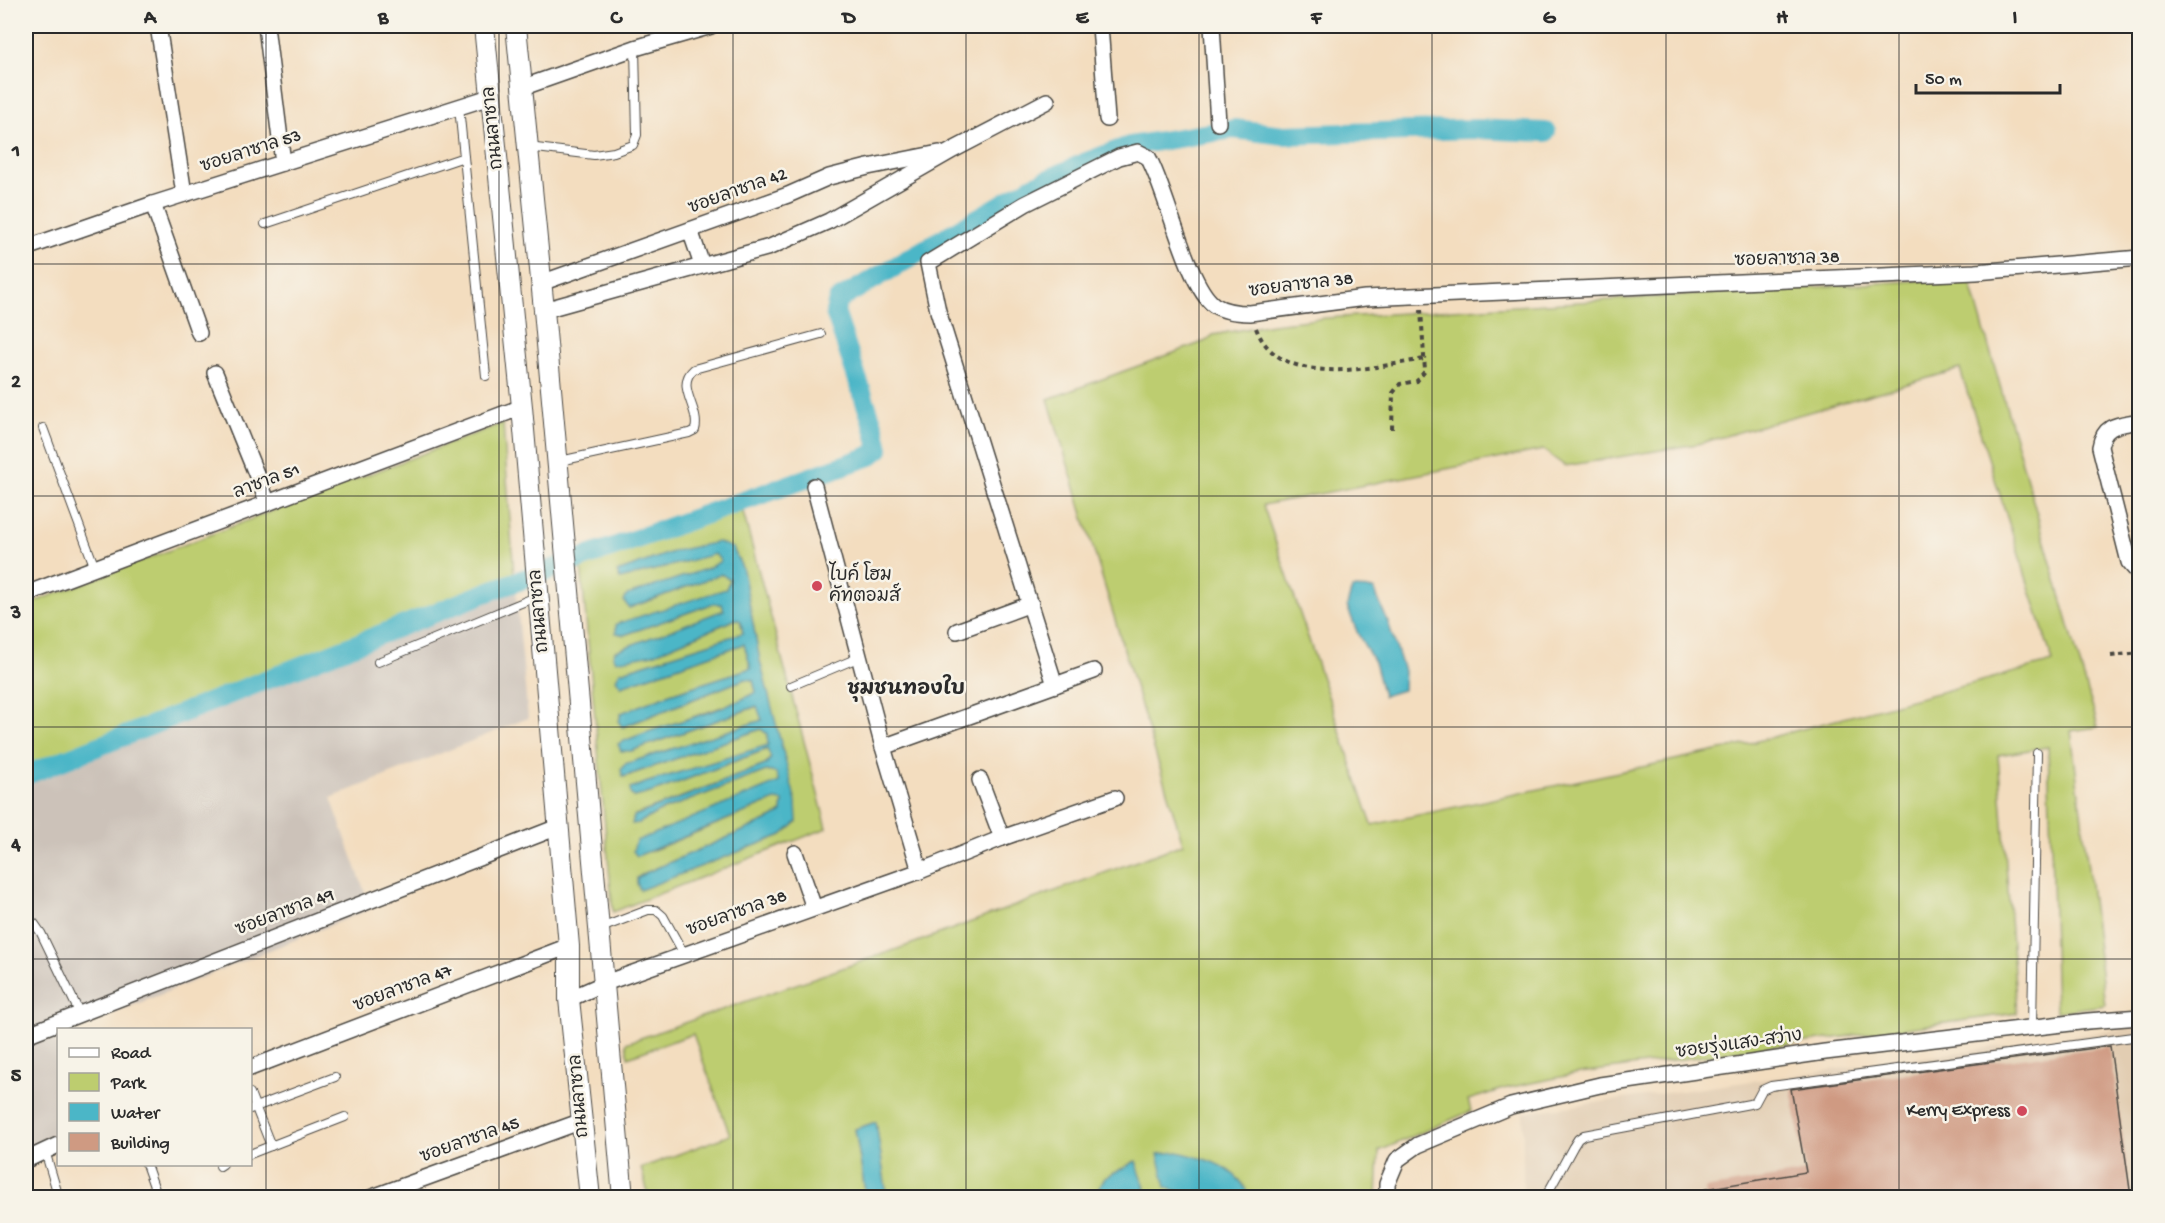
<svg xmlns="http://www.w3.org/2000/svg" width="2165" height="1223" font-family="'Gochi Hand','Playpen Sans Thai',sans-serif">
  <rect width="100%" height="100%" fill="#f7f3e8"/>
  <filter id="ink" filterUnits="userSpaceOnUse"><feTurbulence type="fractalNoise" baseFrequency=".0167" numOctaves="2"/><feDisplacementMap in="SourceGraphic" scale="12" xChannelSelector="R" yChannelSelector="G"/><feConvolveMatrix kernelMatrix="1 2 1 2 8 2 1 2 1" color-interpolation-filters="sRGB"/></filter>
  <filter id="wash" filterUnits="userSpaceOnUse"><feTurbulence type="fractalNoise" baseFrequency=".008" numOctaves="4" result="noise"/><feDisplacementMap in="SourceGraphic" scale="24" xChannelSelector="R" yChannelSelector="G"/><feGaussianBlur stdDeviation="1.35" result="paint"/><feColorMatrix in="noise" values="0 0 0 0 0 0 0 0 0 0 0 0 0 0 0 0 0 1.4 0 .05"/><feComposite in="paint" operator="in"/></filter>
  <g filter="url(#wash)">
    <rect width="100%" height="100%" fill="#f3ddbf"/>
    <polygon fill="#e2cdb2" points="2139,1027 2139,1197 1523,1198 1523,1113"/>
    <polygon fill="#ccc2b9" points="515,582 528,718 331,798 371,909 75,1029 58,1030 58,1036 55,1038 58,1049 58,1137 26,1149 26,783"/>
    <g fill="#bdcd6f" stroke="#747c4d" stroke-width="1.5" fill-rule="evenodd">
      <path d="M1928,280L1970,281L2098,727L2071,731L2105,1005L2056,1012L2048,747L1998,755L2017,1013L1580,1073L1507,1088L1468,1100L1471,1111L1379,1151L1377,1197H1250L1240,1180L1166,1187L1193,1197H1138L1146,1191L1135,1161L1105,1178L1093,1197H887L876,1122L855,1129L866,1197H649L641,1168L730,1135L693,1034L628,1057L626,1043L909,945L1183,844L1048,399L1206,341L1213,335L1272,324L1326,318ZM1960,369L2053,662L1735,747L1372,825L1263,505L1543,450L1565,466L1697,444Z"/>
      <polygon points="503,423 514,575 26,768 26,605"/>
      <path d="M742,508L827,828L613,912L581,566ZM733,548L743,570L760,661L797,822L782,835L640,889L637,883V878L645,873L766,821L782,812L783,801L775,800L649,852L779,782L776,773L766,771L658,812L639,823L635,815L765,765L771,757L768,749L653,792L635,797L645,783L769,745L767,734L761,729L624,777L621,770L626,764L762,720L758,706L631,751L629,739L739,701L756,692L753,680L745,679L623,727L619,722L621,713L670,694L751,668L744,644L621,686L620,672L743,633L740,621L737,619L653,654L613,656L615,651L724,611L722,604H712L624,635L703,598L726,589L730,579L721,574L629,608L722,562L715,554L699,557Z"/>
    </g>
    <g fill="#4bb6c7" stroke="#3b7079" stroke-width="1.5">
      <path d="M718,542L733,548L743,570L760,661L796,802L797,822L782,835L640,890L637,883V878L645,873L766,821L782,812L783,801L775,800L637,856L633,851L636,841L779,782L776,773L766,771L658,812L639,823L632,824L634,816L765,765L771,758L767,749L653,792L635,797L631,795L630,789L645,783L768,745L767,734L761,729L623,777L621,770L625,764L762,720L757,706L631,751H621L618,744C662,723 714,716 756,692L753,680L745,679L622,727L619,722L621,713L670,694L751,668L744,644L621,686L616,679L620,672L743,633L741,621L736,619L653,654L616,661L613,656L615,651L724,610L722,604H712L624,635L616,633V624L726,589L730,579L721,574L629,608L624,601L627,595L706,569L721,561L715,554L620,579L617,572L675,551Z"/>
      <polygon points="1352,588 1374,589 1389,625 1404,671 1403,690 1383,696 1374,662 1358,634 1347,606"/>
      <polygon points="876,1122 887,1197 866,1197 855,1129"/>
      <path d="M1178,1152C1199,1157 1225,1163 1240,1181C1244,1185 1247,1192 1250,1197H1193L1166,1187L1158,1154Z"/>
      <polygon points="1136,1161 1146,1191 1138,1197 1093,1197 1105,1178"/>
    </g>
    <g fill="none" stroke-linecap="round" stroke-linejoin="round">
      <polyline stroke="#4bb6c7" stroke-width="20" points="26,775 490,591 870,456 879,449 875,431 835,312 838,300 1033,186 1086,162 1129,146 1234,129 1284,135 1474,129 1546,132"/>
    </g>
    <g id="blocks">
      <polygon fill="#cf9a82" points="2110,1046 2131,1197 1706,1197 1705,1189 1806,1172 1791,1089"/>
    </g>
  </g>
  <g filter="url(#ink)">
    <use href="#blocks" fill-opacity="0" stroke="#494641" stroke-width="1.5"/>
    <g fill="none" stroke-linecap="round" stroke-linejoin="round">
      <defs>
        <g id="service">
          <polyline points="459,107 486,376"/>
          <polyline points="528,147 594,155 614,152 633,145 637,135 635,48"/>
          <polyline points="265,224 464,157"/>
          <polyline points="43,428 95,568"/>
          <path d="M560,461L689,433L695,430C701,409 674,386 694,369L821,334"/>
          <polyline points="378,662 538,596"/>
          <polyline points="791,686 860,657"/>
          <polyline points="26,923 34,923 41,933 80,1014"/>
          <polyline points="601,928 648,910 656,910 663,916 684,954"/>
          <polyline points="2032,1027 2037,753"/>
          <polyline points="2135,1037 2140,1063"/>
          <polyline points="250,1093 271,1146"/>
          <polyline points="250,1109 335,1077"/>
          <polyline points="45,1151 59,1198"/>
          <polyline points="250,1154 345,1117"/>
          <polyline points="146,1164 158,1198"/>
          <polyline points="220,1166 223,1164"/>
          <polyline points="1545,1198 1573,1147 1578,1139 1584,1135 1755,1103 1762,1090 1771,1086 2140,1036"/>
        </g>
        <g id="minor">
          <polyline points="266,26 283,163"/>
          <polyline points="1100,26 1107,119"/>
          <polyline points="1212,26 1218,123"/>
          <polyline points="159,32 184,194"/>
          <polyline points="521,88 635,48 711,26"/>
          <polyline points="153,204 199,333"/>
          <polyline points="690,230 702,265"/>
          <polyline points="26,248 153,204 490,97"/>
          <polyline points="541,283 788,195 829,177 868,167 939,153"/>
          <polyline points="544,310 770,247 829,221 953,150 1047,101"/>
          <polyline points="215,373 268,503"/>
          <path d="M2140,421C2120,425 2104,423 2100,447L2129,562L2136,570L2140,569"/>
          <polyline points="814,486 883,747 920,871"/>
          <polyline points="26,594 522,407"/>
          <polyline points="957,631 1031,604"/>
          <path d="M1055,685L938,311L928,263L1025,204L1119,157L1138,152L1148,157C1167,191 1187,285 1214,305C1225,312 1238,313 1250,313L1365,298L1976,272L2140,258"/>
          <polyline points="883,747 1094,671"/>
          <polyline points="980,780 1002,838"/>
          <polyline points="795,853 814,908"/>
          <polyline points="569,999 605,983 920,871 1002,838 1115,798"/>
          <polyline points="26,1035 558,827"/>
          <polyline points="250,1068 569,946"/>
          <polyline points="26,1160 58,1145"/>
          <polyline points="370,1198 582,1121"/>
          <polyline points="1387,1198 1387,1184 1397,1160 1418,1145 1511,1106 1600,1085 1825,1052 2088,1021 2140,1017"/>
        </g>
        <g id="tertiary">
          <polyline points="484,26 522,407 569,946 569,999 590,1198"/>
          <polyline points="516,26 544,310 623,1198"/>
        </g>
      </defs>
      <use href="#service" stroke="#494641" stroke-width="10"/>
      <use href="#minor" stroke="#494641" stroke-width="18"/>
      <use href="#tertiary" stroke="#494641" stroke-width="22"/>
      <g stroke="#494641" stroke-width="4" stroke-dasharray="4.5 4.5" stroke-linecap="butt">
        <path d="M1256,328C1280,391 1374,367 1425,359"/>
        <polyline points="1392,429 1393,393 1400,384 1417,381 1425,371 1421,310"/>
        <polyline points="2111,656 2140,653"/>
      </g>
      <use href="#service" stroke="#fff" stroke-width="8"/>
      <use href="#minor" stroke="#fff" stroke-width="15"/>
      <use href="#tertiary" stroke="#fff" stroke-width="20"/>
    </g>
  </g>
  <path fill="none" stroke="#2b2b2b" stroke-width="1.5" stroke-opacity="0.55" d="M266,26V1198M499,26V1198M733,26V1198M966,26V1198M1199,26V1198M1432,26V1198M1666,26V1198M1899,26V1198M26,264H2140M26,496H2140M26,727H2140M26,959H2140"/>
  <g fill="#d1495b" stroke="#f7f3e8" stroke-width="2">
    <circle cx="817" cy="586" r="6"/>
    <circle cx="2022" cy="1111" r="6"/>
  </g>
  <g text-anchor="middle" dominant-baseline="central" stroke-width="5" stroke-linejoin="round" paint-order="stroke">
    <g font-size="18" fill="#2b2b2b" stroke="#f7f3e8">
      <text transform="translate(494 128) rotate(-96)">ถนนลาซาล</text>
      <text transform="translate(251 152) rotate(-18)">ซอยลาซาล 53</text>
      <text transform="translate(738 192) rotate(-20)">ซอยลาซาล 42</text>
      <text transform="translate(1787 260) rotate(-2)">ซอยลาซาล 38</text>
      <text transform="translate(1301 286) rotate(-7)">ซอยลาซาล 38</text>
      <text transform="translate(267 482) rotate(-21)">ลาซาล 51</text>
      <text transform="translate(540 611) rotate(-95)">ถนนลาซาล</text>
      <text transform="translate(285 913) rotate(-21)">ซอยลาซาล 49</text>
      <text transform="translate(737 914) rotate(-20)">ซอยลาซาล 38</text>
      <text transform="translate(403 989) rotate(-21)">ซอยลาซาล 47</text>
      <text transform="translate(1739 1045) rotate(-8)">ซอยรุ่งแสง-สว่าง</text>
      <text transform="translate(580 1096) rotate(-95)">ถนนลาซาล</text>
      <text transform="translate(470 1141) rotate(-20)">ซอยลาซาล 45</text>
    </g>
    <g font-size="18" fill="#2b2b2b" stroke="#f7f3e8" text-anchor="start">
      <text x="829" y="576">ไบค์ โฮม<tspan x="829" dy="21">คัทตอมส์</tspan></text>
      <text x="2010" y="1111" text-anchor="end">Kerry Express</text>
    </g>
    <g font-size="20" font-weight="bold" fill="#2b2b2b" stroke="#f7f3e8">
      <text x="906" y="690">ชุมชนทองใบ</text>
    </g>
  </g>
  <rect width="2165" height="1223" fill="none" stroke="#f7f3e8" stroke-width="66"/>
  <rect x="57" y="1028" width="195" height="138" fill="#f7f3e8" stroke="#a5a39c" stroke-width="1.5"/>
  <rect x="69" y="1048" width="30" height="9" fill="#ffffff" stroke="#a5a39c" stroke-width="1.5"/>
  <text x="111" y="1058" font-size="18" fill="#2b2b2b">Road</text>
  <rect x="69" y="1073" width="30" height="18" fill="#bdcd6f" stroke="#a5a39c" stroke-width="1.5"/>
  <text x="111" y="1088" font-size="18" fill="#2b2b2b">Park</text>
  <rect x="69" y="1103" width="30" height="18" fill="#4bb6c7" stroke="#a5a39c" stroke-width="1.5"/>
  <text x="111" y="1118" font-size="18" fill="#2b2b2b">Water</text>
  <rect x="69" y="1133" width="30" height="18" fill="#cf9a82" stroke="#a5a39c" stroke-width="1.5"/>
  <text x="111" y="1148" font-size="18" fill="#2b2b2b">Building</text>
  <path d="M1916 84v9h144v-9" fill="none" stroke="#2b2b2b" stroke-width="3"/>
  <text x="1925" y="84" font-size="18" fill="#2b2b2b" stroke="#f7f3e8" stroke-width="4.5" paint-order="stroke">50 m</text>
  <rect x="33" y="33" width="2099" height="1157" fill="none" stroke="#2b2b2b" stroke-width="2"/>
  <g font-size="20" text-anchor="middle" font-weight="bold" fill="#2b2b2b">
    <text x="150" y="23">A</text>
    <text x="383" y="23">B</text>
    <text x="616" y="23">C</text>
    <text x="849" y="23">D</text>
    <text x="1082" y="23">E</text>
    <text x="1316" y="23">F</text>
    <text x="1549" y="23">G</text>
    <text x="1782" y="23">H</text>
    <text x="2015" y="23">I</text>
    <text x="16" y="156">1</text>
    <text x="16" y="387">2</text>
    <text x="16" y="618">3</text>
    <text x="16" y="850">4</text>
    <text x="16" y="1081">5</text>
  </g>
</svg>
